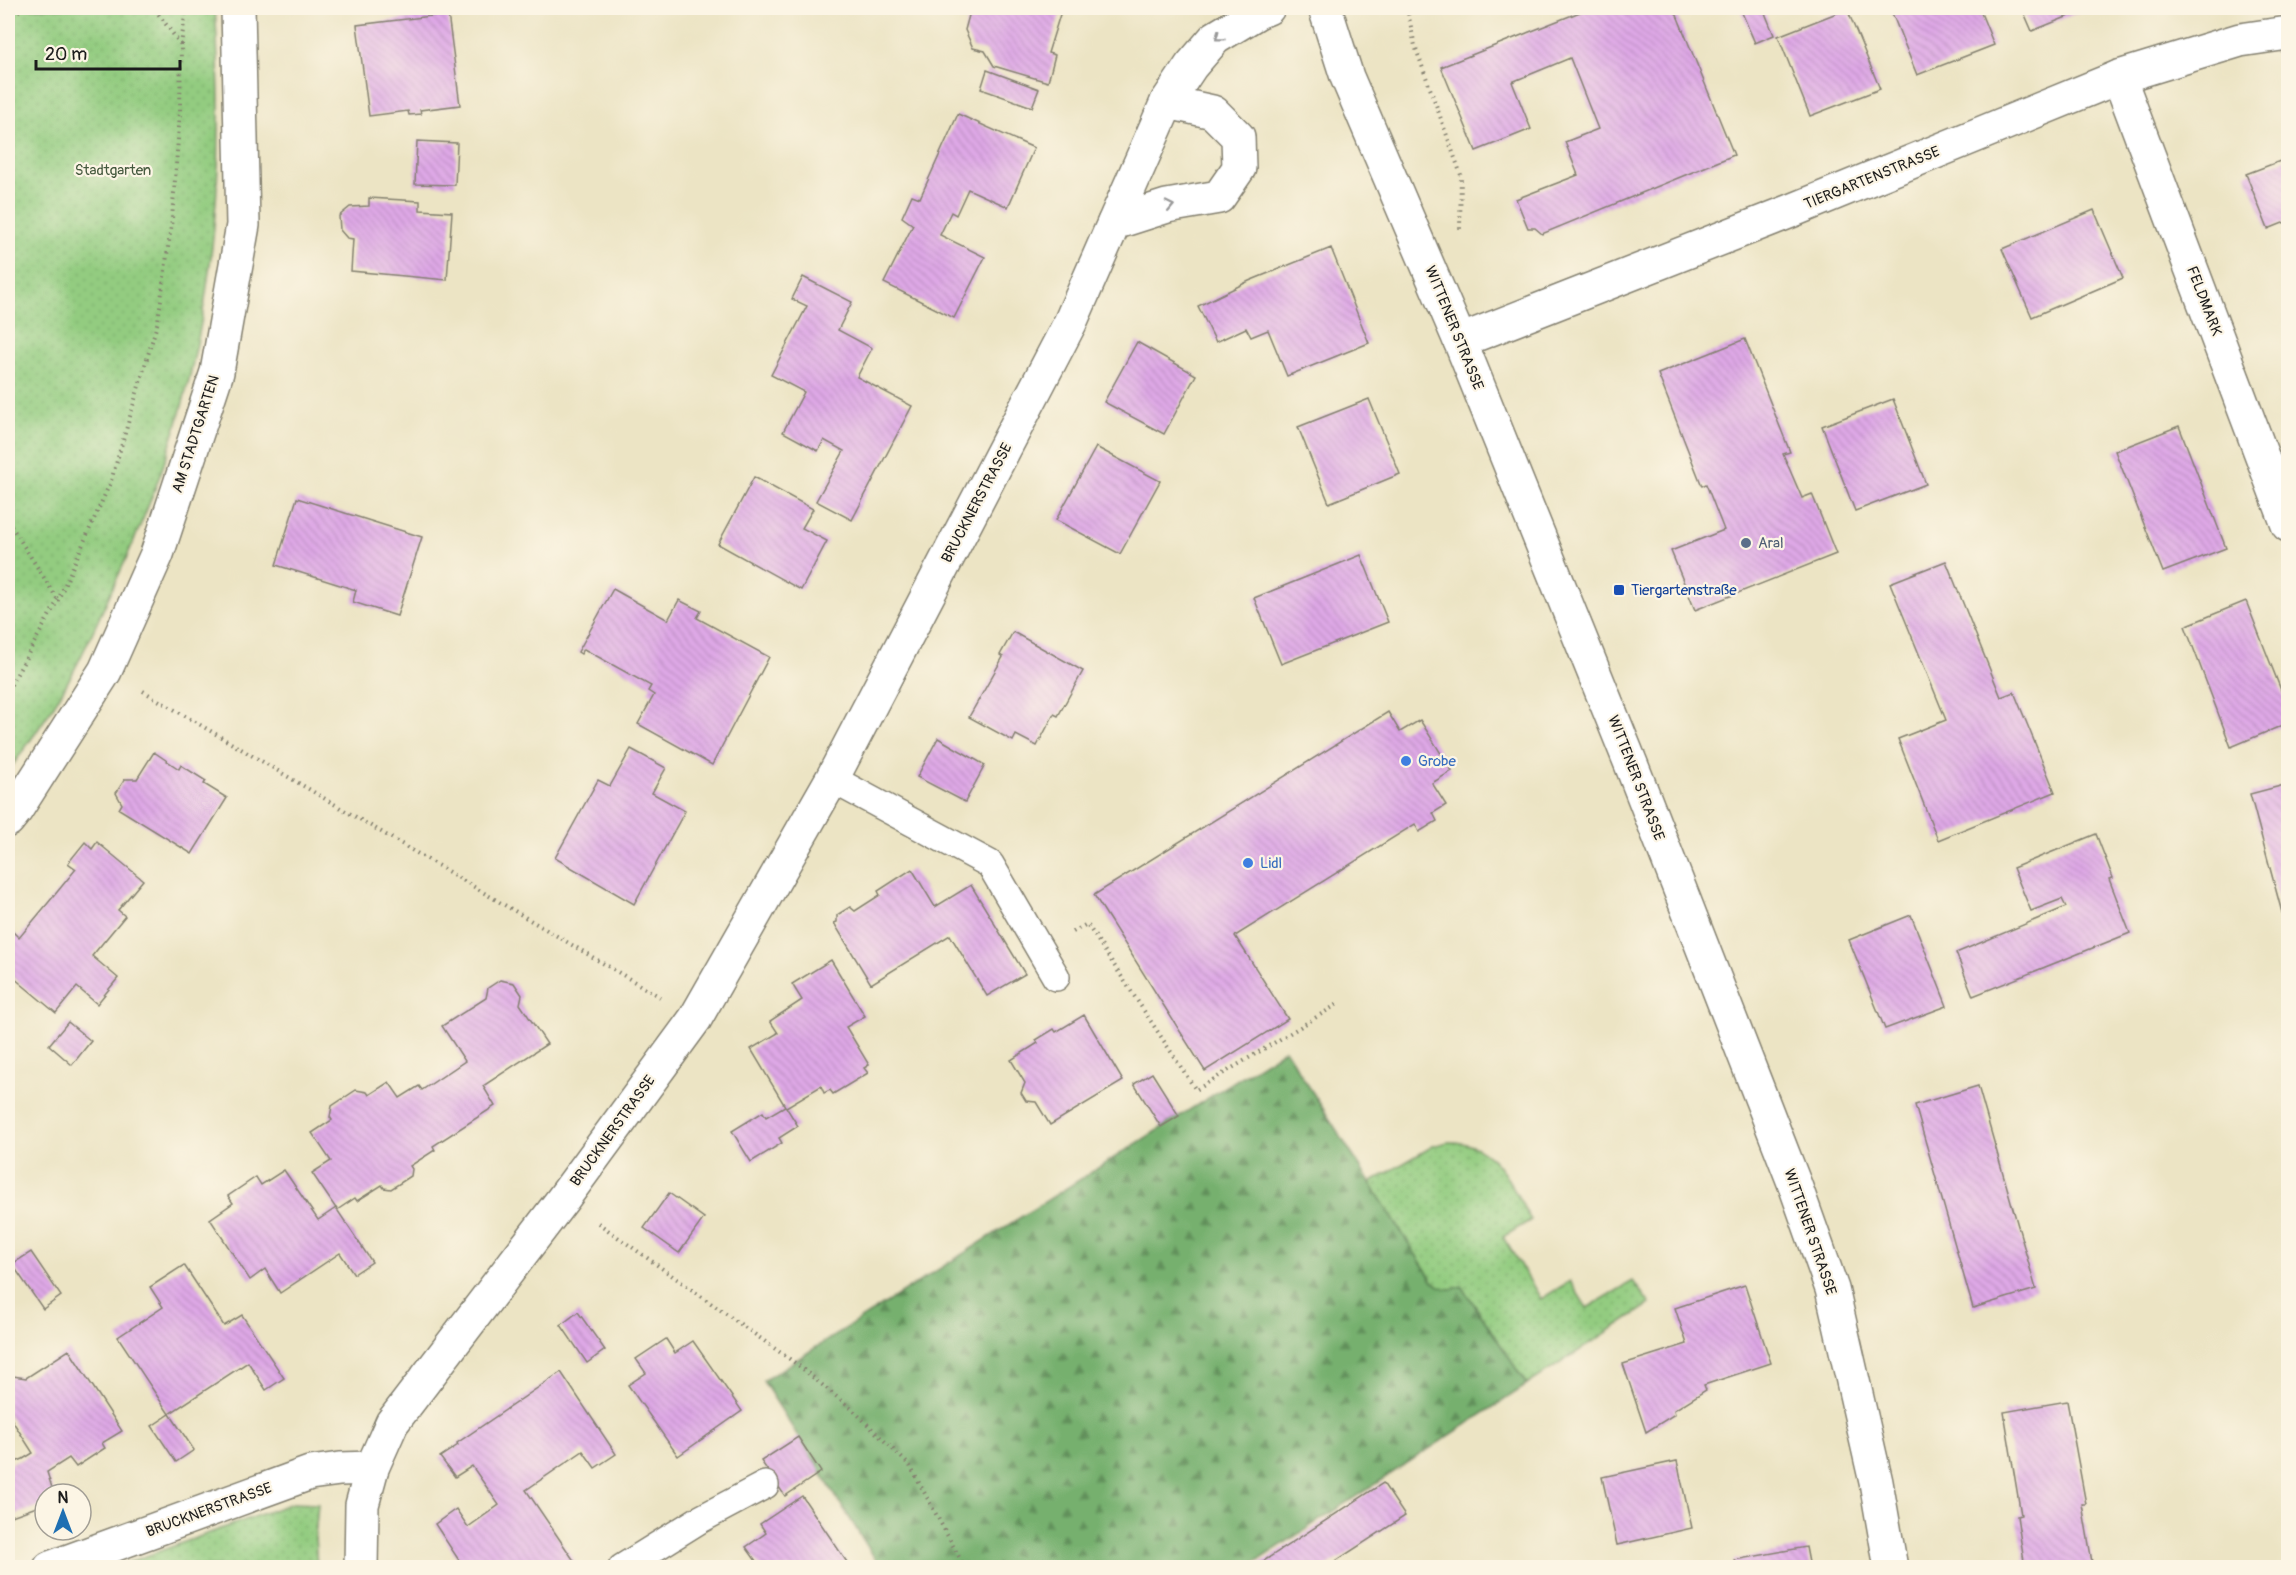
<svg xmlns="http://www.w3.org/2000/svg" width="2296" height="1575" font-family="Pangolin,sans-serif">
  <defs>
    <pattern id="grass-dots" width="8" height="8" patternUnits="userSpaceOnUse" patternTransform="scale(1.5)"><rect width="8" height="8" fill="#93cc80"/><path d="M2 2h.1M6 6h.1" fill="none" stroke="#7eaf6e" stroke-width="1.8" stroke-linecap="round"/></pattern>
    <pattern id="forest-firs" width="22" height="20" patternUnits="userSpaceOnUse" patternTransform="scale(1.5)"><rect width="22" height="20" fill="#76b06e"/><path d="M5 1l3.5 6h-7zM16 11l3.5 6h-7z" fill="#608e5a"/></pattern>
    <pattern id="building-back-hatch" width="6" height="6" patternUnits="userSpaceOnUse" patternTransform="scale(1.5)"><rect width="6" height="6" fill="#dea8e6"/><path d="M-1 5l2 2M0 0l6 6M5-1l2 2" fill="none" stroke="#be90c5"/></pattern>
  </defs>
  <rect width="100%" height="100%" fill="#fcf5e5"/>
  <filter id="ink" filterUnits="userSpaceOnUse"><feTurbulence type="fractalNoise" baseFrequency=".0167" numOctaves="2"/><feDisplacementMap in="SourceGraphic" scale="12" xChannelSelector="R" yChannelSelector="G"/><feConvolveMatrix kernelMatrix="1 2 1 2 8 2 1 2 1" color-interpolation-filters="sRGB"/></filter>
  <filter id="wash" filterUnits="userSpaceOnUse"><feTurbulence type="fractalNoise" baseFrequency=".008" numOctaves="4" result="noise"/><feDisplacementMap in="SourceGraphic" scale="24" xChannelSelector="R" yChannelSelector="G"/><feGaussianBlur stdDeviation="1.35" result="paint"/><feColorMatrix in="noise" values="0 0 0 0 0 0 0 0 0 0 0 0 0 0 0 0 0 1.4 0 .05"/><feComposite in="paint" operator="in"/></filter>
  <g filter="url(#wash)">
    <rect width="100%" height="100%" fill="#ece4c4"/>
    <g fill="url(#grass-dots)" stroke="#58744e" stroke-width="1.5">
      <path d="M8,8H215C226,157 216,309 168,452C153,497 135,540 115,583C95,627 76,672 49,713C36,733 22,752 8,772Z"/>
      <path d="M1448,1142C1495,1140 1510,1185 1531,1220L1503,1237L1541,1299L1570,1281L1587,1308L1633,1281L1650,1304L1527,1385L1462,1286C1450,1292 1442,1289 1432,1280L1370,1183L1433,1146Z"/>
      <polygon points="292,1503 318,1504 315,1537 317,1567 116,1567"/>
    </g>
    <path fill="url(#forest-firs)" stroke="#496645" stroke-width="1.5" d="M1285,1049L1432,1280C1441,1289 1450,1292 1462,1286L1527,1385L1248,1567L881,1568L763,1381Z"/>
    <g id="blocks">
      <g fill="url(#building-back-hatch)">
        <polygon points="971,8 1062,8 1048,53 1055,55 1048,82 994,66 985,51 973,48 965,30"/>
        <polygon points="1590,8 1674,8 1734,155 1542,234 1535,228 1528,228 1516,199 1578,175 1565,142 1598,129 1570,58 1512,82 1531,129 1476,151 1441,67"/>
        <polygon points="1740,8 1763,8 1774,35 1755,43"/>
        <polygon points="1890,8 1979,8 1994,45 1917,75"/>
        <polygon points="2022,8 2089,8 2032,31"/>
        <polygon points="1847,9 1880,89 1810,116 1778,36"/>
        <polygon points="448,14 460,105 420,110 421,114 409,115 408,111 369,116 357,25"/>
        <polygon points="987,70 1039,89 1032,107 981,89"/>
        <polygon points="958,114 1034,148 1008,207 968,189 956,215 951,212 940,235 985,257 954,318 884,283 913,225 902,217 912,195 920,198"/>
        <polygon points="417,141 457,143 455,185 415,184"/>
        <polygon points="2288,158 2288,221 2268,229 2246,174"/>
        <polygon points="369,198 420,201 420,210 452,212 447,280 351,271 353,239 347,238 340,230 339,216 350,207 369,206"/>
        <polygon points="2094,210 2123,278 2032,317 2002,249"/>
        <polygon points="1331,248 1369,343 1287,376 1268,330 1251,337 1246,328 1216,342 1198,306 1249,281"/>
        <polygon points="803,277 852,302 838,330 872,348 857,377 912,406 852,520 816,501 844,451 824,440 818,451 783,432 804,392 771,375 807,306 792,299"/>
        <polygon points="1745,339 1790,452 1783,454 1802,498 1812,494 1836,554 1695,610 1671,551 1724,530 1706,484 1702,486 1658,374"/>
        <polygon points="1137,342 1196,375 1164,434 1104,402"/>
        <polygon points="1369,399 1400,474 1329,503 1298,427"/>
        <polygon points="1893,399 1926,484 1855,511 1822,426"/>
        <polygon points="2179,426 2226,548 2163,572 2115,451"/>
        <polygon points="1096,447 1160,481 1120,554 1056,520"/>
        <polygon points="754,477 813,509 802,528 827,541 801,590 718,544"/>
        <polygon points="297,498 422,537 397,616 353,602 356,590 276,565"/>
        <polygon points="1361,555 1388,622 1281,664 1254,598"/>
        <polygon points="1946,561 2001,697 2014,692 2055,792 1938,840 1898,739 1946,720 1890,583"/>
        <polygon points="613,589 668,620 679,600 701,611 697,618 769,657 712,765 638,724 654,695 648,691 651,686 584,649 581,654 578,652"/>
        <polygon points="2246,601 2288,708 2288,723 2231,747 2185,626"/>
        <polygon points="1013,632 1083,671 1058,716 1054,714 1037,746 1016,735 1013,741 969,717 1003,657 1000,655"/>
        <polygon points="1388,712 1400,732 1420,720 1452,771 1432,783 1446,805 1433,813 1437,821 1419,832 1415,824 1235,936 1288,1019 1205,1071 1094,895"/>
        <polygon points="938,738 985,765 965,802 917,777"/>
        <polygon points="631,749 666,768 652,793 685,811 634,904 555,858 598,780 610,786"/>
        <polygon points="154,752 179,769 181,765 206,781 204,784 227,798 192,854 119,809 122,804 116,793 125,779 137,779"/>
        <polygon points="2288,784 2288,919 2284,920 2250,794"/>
        <polygon points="2096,834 2113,878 2109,879 2130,933 1973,996 1956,953 2066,907 2062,899 2031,911 2013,868"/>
        <polygon points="85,842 92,849 97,842 143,880 118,910 125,916 92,956 118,978 97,1004 77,987 56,1013 8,973 8,937 12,931 19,938 53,897 76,869 68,863"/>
        <polygon points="912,869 935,907 971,885 1025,974 987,996 950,935 871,984 834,923 837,922 837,915 850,907 855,911 880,895 878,891"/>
        <polygon points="1911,915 1947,1006 1885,1029 1849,940"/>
        <polygon points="831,960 865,1016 846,1027 869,1065 864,1068 868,1073 833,1094 830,1090 824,1093 821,1086 786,1107 798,1126 779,1138 782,1143 751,1162 732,1131 763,1112 766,1117 785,1106 751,1049 778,1033 770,1021 802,1000 792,984"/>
        <polygon points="500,980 514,983 522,995 520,1004 547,1044 483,1086 495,1106 433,1146 435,1150 410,1166 412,1169 411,1176 391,1189 384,1188 382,1185 357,1201 355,1198 337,1210 312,1173 331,1161 312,1133 332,1120 330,1117 332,1106 356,1090 367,1092 369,1095 389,1082 400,1098 419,1086 422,1090 465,1061 442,1026 486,998 488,988"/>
        <polygon points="1084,1015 1123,1081 1050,1125 1036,1102 1026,1101 1021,1093 1025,1083 1011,1060 1038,1043 1036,1040 1054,1029 1056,1032"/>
        <polygon points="68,1022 91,1041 72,1065 49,1045"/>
        <polygon points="1152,1073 1179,1116 1161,1127 1134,1084"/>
        <polygon points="1978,1086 2036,1289 1973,1308 1915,1105"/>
        <polygon points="284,1170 318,1220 336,1208 372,1262 354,1274 340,1253 280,1293 265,1269 250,1280 210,1219 233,1203 228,1196 256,1177 261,1185"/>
        <polygon points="669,1193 704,1218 679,1253 644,1228"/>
        <polygon points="31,1252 61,1296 43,1309 12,1264"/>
        <polygon points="184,1265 224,1326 242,1315 284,1378 266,1390 248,1362 169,1414 118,1337 163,1307 150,1287"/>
        <polygon points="1745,1285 1771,1363 1704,1385 1706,1390 1674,1410 1675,1414 1646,1432 1623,1364 1687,1344 1675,1308"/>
        <polygon points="578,1312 605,1350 587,1363 561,1325"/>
        <polygon points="666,1339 675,1353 693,1341 742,1411 678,1456 628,1385 646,1373 636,1359"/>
        <polygon points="69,1350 122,1431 102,1443 105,1448 76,1467 69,1458 47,1472 54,1494 45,1494 45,1504 9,1517 8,1465 23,1459 33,1453 8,1414 8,1380 13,1376 26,1378"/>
        <polygon points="561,1372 616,1454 595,1468 583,1451 526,1490 579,1568 464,1568 435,1524 456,1509 468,1527 499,1505 472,1466 455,1477 440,1457 458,1445 457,1443"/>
        <polygon points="2067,1401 2086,1504 2082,1504 2093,1568 2025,1568 2017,1516 2021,1515 2004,1412"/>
        <polygon points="170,1414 194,1450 176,1462 152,1426"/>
        <polygon points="798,1437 821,1472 785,1496 761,1461"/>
        <polygon points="1677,1461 1692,1528 1617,1545 1602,1477"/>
        <polygon points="1383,1483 1405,1516 1325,1568 1253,1568"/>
        <polygon points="802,1496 851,1568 761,1568 746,1547 766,1533 760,1524"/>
        <polygon points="1806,1547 1810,1568 1735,1568 1734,1560"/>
      </g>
    </g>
  </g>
  <g filter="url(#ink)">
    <use href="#blocks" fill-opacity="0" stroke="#848070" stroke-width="1.5"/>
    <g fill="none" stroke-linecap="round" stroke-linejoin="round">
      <defs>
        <g id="lane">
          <polyline points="832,779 990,864 1056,977"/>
          <polyline points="622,1568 699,1520 765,1485"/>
        </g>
        <g id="street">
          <polyline points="2119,77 2288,525"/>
          <polyline points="1114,223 1167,206 1219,197 1239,168 1238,137 1213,112 1167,102"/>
          <polyline points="1460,341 1791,211 2119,77 2240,40 2288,33"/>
          <polyline points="8,820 16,810 105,671 157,554 217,372 243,225 238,8"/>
          <polyline points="50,1568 310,1473 340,1469 372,1468"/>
          <polyline points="361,1568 362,1505 372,1468 392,1423 563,1199 695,1019 832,779 1070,323 1167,102 1191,66 1215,38 1258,12 1268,8"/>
        </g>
        <polyline id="primary" points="1325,8 1347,77 1460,341 1631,764 1795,1185 1832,1289 1876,1482 1891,1568"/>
      </defs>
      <use href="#lane" stroke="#848070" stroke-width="30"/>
      <use href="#street" stroke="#848070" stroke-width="36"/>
      <use href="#primary" stroke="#848070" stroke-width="36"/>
      <g stroke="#848070" stroke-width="4" stroke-dasharray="1.5 4.5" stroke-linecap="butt">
        <polyline points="1407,8 1415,46 1461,175 1460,229"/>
        <polyline points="8,18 23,8"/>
        <polyline points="181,45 186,8"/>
        <polyline points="8,521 58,600"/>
        <polyline points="8,690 58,600 111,481 158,321 172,219 180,113 181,45 154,8"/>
        <polyline points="143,691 660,997"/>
        <polyline points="1073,932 1087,924 1196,1090 1338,1004"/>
        <polyline points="598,1223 798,1365 854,1411 910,1466 965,1568"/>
      </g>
      <use href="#lane" stroke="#fff" stroke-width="27"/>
      <use href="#street" stroke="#fff" stroke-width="33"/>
      <use href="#primary" stroke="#fff" stroke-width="33"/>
    </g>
    <defs><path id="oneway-chevron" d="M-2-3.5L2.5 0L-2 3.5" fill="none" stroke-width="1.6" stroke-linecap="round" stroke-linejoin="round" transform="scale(1.5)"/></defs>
    <g stroke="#999">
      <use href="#oneway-chevron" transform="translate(1219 37) rotate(143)"/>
      <use href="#oneway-chevron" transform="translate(1170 206) rotate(-12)"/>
    </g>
  </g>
  <circle fill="#5c6f8a" stroke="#fcf5e5" stroke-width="2" cx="1746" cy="543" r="6"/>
  <rect fill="#1a4fb4" stroke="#fcf5e5" stroke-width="2" x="1613" y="584" width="12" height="12" rx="3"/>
  <g fill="#3f7fe0" stroke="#fcf5e5" stroke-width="2">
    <circle cx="1406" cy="761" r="6"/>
    <circle cx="1248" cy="863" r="6"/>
  </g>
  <g text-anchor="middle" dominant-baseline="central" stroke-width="4.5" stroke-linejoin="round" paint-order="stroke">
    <g font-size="15" fill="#465a3f" stroke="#fcf5e5">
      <text x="113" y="170">Stadtgarten</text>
    </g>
    <g font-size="15" fill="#1c1c1c" stroke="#fcf5e5">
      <text transform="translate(1872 178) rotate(-22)">TIERGARTENSTRASSE</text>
      <text transform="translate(2204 301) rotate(69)">FELDMARK</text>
      <text transform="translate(1454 328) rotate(68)">WITTENER STRASSE</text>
      <text transform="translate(196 434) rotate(-72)">AM STADTGARTEN</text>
      <text transform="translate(977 503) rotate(-62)">BRUCKNERSTRASSE</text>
      <text transform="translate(1636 778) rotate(69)">WITTENER STRASSE</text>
      <text transform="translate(613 1131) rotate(-54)">BRUCKNERSTRASSE</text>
      <text transform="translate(1810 1232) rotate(71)">WITTENER STRASSE</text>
      <text transform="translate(209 1510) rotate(-20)">BRUCKNERSTRASSE</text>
    </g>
    <g font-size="15" fill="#4e5e75" stroke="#fcf5e5" text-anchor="start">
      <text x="1758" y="543">Aral</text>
    </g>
    <g font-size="15" fill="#164399" stroke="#fcf5e5" text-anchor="start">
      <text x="1631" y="590">Tiergartenstraße</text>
    </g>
    <g font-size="15" fill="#366cbe" stroke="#fcf5e5" text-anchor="start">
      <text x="1418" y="761">Grobe</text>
      <text x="1260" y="863">Lidl</text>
    </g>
  </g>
  <rect width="2296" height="1575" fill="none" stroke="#fcf5e5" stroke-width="30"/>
  <g transform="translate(63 1512)"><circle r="28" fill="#fcf5e5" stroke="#a29e95" stroke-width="1.5"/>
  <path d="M0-4.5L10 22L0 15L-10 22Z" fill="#1f6fb2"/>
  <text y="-9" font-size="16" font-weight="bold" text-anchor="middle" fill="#1c1c1c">N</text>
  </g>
  <path d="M36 60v9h144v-9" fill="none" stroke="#1c1c1c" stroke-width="3"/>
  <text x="45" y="60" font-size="18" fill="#1c1c1c" stroke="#fcf5e5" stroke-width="4.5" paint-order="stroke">20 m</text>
</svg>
